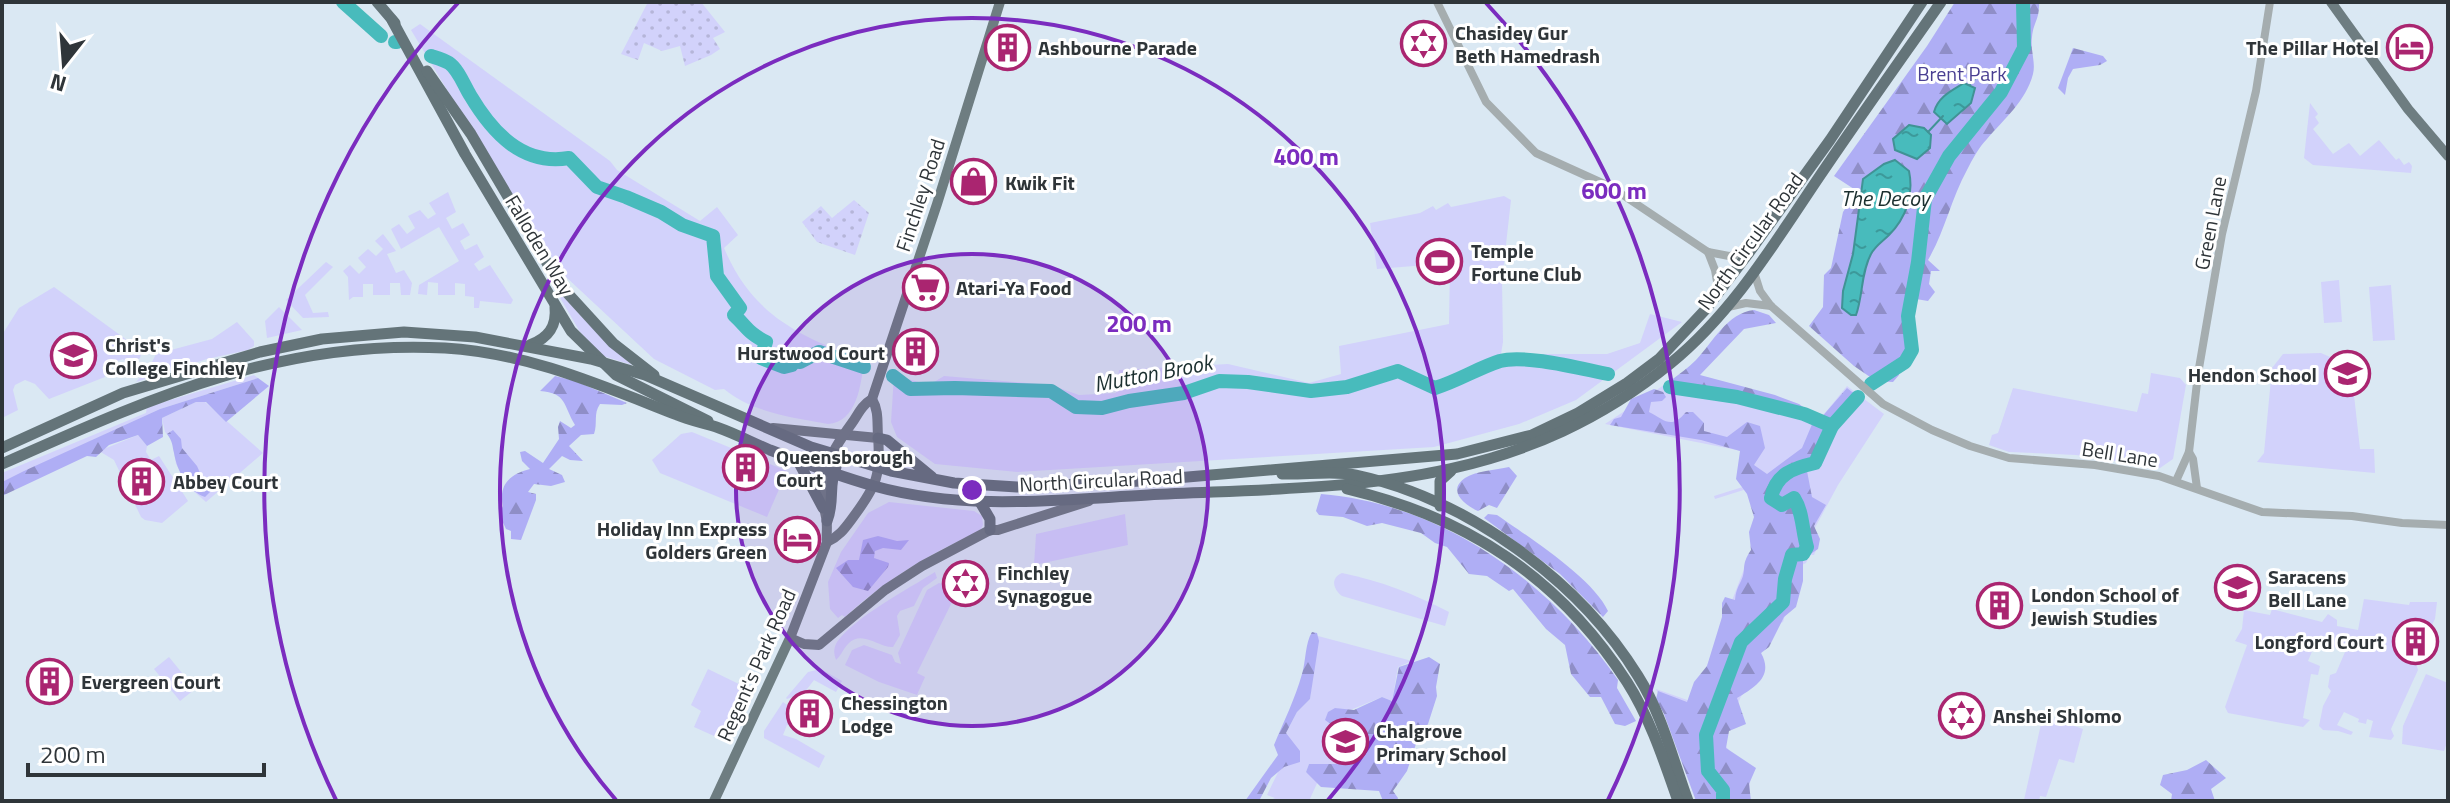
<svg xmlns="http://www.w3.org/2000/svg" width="2450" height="803" font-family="'Titillium Web',sans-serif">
  <defs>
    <pattern id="forest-firs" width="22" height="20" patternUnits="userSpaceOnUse" patternTransform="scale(2)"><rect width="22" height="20" fill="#afaef5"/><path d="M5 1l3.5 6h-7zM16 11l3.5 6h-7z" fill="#8f8ec7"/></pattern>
    <pattern id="garden-dots" width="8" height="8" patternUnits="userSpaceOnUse" patternTransform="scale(2)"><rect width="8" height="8" fill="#d2d2fb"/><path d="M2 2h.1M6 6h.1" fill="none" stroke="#b5b5d8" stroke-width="1.8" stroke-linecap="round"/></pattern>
    <pattern id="water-ripples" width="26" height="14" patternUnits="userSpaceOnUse" patternTransform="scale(2)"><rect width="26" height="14" fill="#48bbbc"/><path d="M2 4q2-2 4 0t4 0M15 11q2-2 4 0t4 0" fill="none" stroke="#3c999a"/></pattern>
  </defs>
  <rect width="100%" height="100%" fill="#dae8f3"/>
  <g fill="#d2d2fb">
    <path d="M420,24L610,161L617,170L700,221L717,207L738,235L724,248C753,316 798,335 864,361C861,385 857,422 828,424C792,417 753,413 724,389L715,390L654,359L566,277L523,216L411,30Z"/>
    <polygon points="2310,103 2318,114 2315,117 2319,123 2313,129 2333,154 2349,143 2360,156 2379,140 2396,160 2399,158 2404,165 2409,162 2412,166 2411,173 2313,165 2304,158"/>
    <polygon points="448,192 456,212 446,218 452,229 463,223 470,235 460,241 465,250 477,244 484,257 474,264 479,271 490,265 513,300 511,304 480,301 479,308 474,308 474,297 465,296 465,284 455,283 455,295 438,295 438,283 428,282 427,295 418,294 419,285 459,261 439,227 401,249 391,229 399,224 407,234 415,228 408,216 420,210 428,219 436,214 429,203"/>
    <polygon points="1504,196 1511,200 1502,280 1503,342 1501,354 1607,354 1640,343 1650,314 1682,322 1576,400 1519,424 1434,447 1017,472 935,464 897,437 891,422 894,375 929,385 944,376 1051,385 1079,395 1116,393 1119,370 1228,364 1309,383 1341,374 1339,346 1449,324 1450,263 1377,269 1370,223 1420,213 1433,206 1436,210 1448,203 1451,207"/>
    <polygon points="383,234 396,251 387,254 396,273 404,270 412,283 410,295 401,295 400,283 390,283 390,295 373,295 373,284 363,284 363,297 353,297 349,300 348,277 343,271 350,265 359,274 366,267 358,258 368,249 376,256 383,249 375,241"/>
    <polygon points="326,262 333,267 305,295 313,313 328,312 329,317 303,318 286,300"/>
    <path d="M545,272C570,307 599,336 632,365L603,356L580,332Z"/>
    <polygon points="2339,280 2342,322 2324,323 2321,282"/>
    <polygon points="2391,285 2395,340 2373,341 2369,287"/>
    <polygon points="54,287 142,351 140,358 128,365 123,359 102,367 105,377 49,399 35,384 25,380 15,385 13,390 18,410 2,418 2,335 19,308"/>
    <polygon points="279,307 302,330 267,338 265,321"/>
    <polygon points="237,322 254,341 254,346 248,350 207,359 136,382 149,368 156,354 212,339"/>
    <polygon points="2321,353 2337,360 2347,359 2349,394 2354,395 2360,449 2374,449 2375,473 2257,462 2264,453 2272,368 2283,354"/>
    <polygon points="2151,373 2180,378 2186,385 2173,459 2160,468 2076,455 2009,452 1989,445 1992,435 1998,433 2013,388 2137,412 2142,393 2148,394"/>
    <polygon points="254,375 258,378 160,409 2,482 2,473 146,413 147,407"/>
    <polygon points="1670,381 1792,403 1820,419 1847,386 1884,414 1838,485 1810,537 1819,543 1814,555 1810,555 1806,563 1800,566 1783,622 1774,626 1738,703 1733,701 1721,740 1738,762 1751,767 1749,801 1673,727 1656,689 1693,702 1756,538 1753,487 1715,499 1714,496 1749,485 1752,453 1605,424"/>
    <polygon points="196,402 205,402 263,453 206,502 190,488 176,464 173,441 165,432 162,418"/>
    <polygon points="692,432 787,471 767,517 660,473 652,460 681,434"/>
    <polygon points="138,435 147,446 146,452 151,460 159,456 188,501 162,523 145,520 141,517 114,460 99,451"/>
    <path d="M889,502L974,511L982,516L983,525L979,532C931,552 883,582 845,617L842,615L838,618L830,609L828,582L841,552L868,513Z"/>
    <polygon points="1125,514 1128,545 1034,565 1036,534"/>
    <path d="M935,572L937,578L923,588L914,606L900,611L897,616L900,635L893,647C879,648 862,629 848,644C843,649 841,656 836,660C834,654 833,649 837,642C855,617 908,589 935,572Z"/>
    <path d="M1342,573C1381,581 1414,594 1449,612L1445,626L1342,596C1333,589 1330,578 1342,573Z"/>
    <polygon points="939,583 946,585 953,600 917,673 925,677 917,695 879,682 845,665 852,650 864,645 892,655 895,662 901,664 898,653 927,590"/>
    <polygon points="2364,599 2409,605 2410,602 2437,602 2435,619 2415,659 2418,670 2391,729 2394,736 2391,740 2369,737 2373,721 2367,719 2366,724 2358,722 2359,719 2344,712 2337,725 2353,732 2351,735 2338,731 2323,730 2319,726 2323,706 2331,691 2328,687 2330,675 2336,673 2345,652 2317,640 2308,661 2320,666 2318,675 2311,674 2303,718 2310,720 2303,727 2228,713 2225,707 2247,645 2235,641 2242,629 2244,610 2270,615 2272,609 2322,622 2328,614 2337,620 2337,626 2358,630"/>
    <polygon points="1318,636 1412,661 1398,667 1392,701 1382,697 1348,711 1335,708 1339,730 1337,738 1347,754 1345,764 1309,764 1306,772 1319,779 1309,801 1268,801 1275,798 1267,795 1283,762 1286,733 1297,712 1310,699"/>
    <polygon points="169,657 195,689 180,701 154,669"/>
    <polygon points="708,669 743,686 746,694 723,740 694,727 701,711 691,705"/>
    <polygon points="821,669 842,681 836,692 814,680 804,693 787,699 786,698 808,672"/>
    <polygon points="2426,674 2448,683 2448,740 2444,751 2402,744 2403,726"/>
    <polygon points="783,702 787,705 789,721 793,726 787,725 783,735 796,739 825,756 819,768 764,738 764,731"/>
    <polygon points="2043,715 2083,729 2074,763 2059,759 2046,797 2040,796 2039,801 2024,800"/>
  </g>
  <g fill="url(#forest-firs)" fill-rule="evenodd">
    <path d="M1955,2H2039C2040,19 2033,23 2032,37C2030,50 2036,62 2033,74C2026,101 2004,119 1987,139C1979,147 1972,160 1967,170C1951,199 1945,231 1928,260L1940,271H1931L1929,284L1935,292L1928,301L1916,299C1906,318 1916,335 1910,352C1906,362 1898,364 1899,375L1893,382L1876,381L1854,366L1809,326L1823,307L1824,275L1831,268L1843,212L1857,191L1834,176L1927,46ZM1895,160L1909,171L1892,232L1872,251L1866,267L1856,315L1843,291L1853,254L1863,179Z"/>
    <polygon points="2073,48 2103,56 2107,61 2100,65 2073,69 2068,78 2065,95 2058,88"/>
    <path d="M1754,310L1769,315L1776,323L1744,329L1700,375L1775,395L1799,404L1820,419L1847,388L1861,399V403L1832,434L1820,466L1807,471L1812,497L1826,505L1814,526L1820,539L1818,549L1803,559V581L1796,607L1784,617L1769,647L1761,653C1774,676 1755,687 1737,698L1746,724L1729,731L1726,748L1756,768L1749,784L1751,801H1696L1664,714L1656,699L1658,691L1687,702L1694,682L1707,666L1722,617V603L1725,597L1735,600C1736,591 1737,589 1741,581C1747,569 1740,566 1751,550L1749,532L1754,517L1747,494L1736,479L1740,451L1701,440L1610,425L1614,419L1621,417L1631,399L1654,389L1663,392L1666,397L1662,401L1651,402L1649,412C1665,420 1671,430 1686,412H1693L1704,423V431L1727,437L1747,422L1760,426L1765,448L1754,465L1767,474L1802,448L1813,422L1765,402H1733L1711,397L1696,387L1670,381C1679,374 1688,368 1696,360C1713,342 1727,313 1754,310Z"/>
    <path d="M555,376L575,381L627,403L622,405L600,404C593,414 598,423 594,434L581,435L569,446L583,461L570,460L562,456L549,469L562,475L565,482L551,486L534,484L528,492L536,494V500L521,540L511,539V531L506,529L499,514L503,506C498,485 510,474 530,469L522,461L520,452L525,451L543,463L559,439L558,427L560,421L571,428L575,425C563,405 567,393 540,391Z"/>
    <polygon points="258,378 269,386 226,422 206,402 196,402 162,418 163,437 147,446 138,435 109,445 96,457 87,456 2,496 2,482 24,471 160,409"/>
    <path d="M173,430L181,439L182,448L197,466L205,484L210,486V492L205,497C188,491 177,471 174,453C172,445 173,442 167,434Z"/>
    <path d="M1509,467L1517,476L1497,508L1489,505L1478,511C1466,506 1446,491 1465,478C1475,471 1496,470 1509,467Z"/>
    <path d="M1321,494C1443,504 1550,582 1618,680L1617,688L1636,721L1625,726L1615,724L1601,697H1590L1571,674L1565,645L1546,629L1513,589L1509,591L1487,576L1469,574L1447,547L1435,543L1421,533L1382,523L1367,526L1343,517L1319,515L1316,511Z"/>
    <path d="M1488,514L1497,515C1527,536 1593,578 1608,611L1603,617L1560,574L1484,518Z"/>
    <polygon points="878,536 897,541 909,540 901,550 883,548 875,551 874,558 889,563 888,567 868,591 853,587 836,568 848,560 859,560 863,540"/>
    <path d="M1312,632L1317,633L1319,641L1310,699L1297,712L1286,733L1300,751V762L1284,767L1271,778L1259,801H1245L1278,755L1274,745C1284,721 1295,699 1302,674C1306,661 1305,643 1312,632Z"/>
    <polygon points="1429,657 1440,664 1436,687 1437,696 1428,724 1418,738 1407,771 1393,791 1398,798 1397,801 1383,801 1379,791 1321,787 1306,772 1309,764 1345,764 1347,755 1330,746 1339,730 1325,720 1328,712 1335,708 1354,710 1382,697 1392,701 1399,667"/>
    <polygon points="2206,760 2226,778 2211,789 2215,801 2171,801 2172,794 2160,785 2163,775 2187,770"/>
  </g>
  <g fill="url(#garden-dots)">
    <polygon points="648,2 701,2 725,32 713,38 720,49 711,55 685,66 680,46 662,51 644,43 638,60 621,54"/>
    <polygon points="854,200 869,213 855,255 817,242 802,222 821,206 832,218"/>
  </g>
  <g fill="url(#water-ripples)" stroke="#409395" stroke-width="2">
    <path d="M1964,83L1975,88L1971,103L1947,124L1934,112C1938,97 1951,91 1964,83Z"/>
    <polygon points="1909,125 1924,128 1931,135 1930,148 1917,159 1895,150 1893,139"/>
    <path d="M1895,160L1909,171C1914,195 1906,218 1889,235C1883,241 1875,246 1871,254C1861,272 1863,296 1856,315H1851L1842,308L1843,291L1853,254L1863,179L1884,164Z"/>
  </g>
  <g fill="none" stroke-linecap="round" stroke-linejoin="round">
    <g stroke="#409395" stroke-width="2">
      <polyline points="1970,84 1976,78 2010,75"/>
      <polyline points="1928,132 1943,116"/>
    </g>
    <g stroke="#48bbbc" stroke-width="14">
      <polyline points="343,2 381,36"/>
      <polyline points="395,42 397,42"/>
      <path d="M431,56C437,58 444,60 449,63C458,69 464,85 470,95C492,132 522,166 569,158L597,187L626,197L661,212L682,225L713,236L717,276L740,308L734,315C748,328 747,332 766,342L761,358L784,367L792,365"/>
      <polyline points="800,362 819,352 864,367"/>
      <path d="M893,376L910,389L955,388L1051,391L1076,407L1102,408L1129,401L1184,393L1219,381L1248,382L1311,391L1347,387L1398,371L1435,388C1458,381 1478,368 1500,361C1525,354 1582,369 1608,374"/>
      <polyline points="1871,384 1905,362 1912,350 1908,316 1918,262 1925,199 1949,156 2001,92 2024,48 2023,2"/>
      <polyline points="1670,387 1737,397 1804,414 1832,426"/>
      <path d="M1723,801V790L1708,771L1706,735L1741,642L1783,602L1785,579L1792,555L1803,554L1807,547C1802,530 1803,512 1794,498L1782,505L1771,498C1776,474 1793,468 1815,463L1832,426L1858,397"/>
    </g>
    <g stroke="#a5adaf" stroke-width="8">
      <polyline points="1437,2 1486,102 1536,153 1611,187 1708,252 1729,256 1748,254"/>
      <polyline points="1708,252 1715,270 1719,293"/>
      <polyline points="1754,272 1760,291 1771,306 1883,404 1932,430 1970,446 2009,458 2095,465 2159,476 2262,512 2352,516 2402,523 2448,525"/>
      <polyline points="1728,307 1746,303 1771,306"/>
      <polyline points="2189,452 2193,459 2197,488"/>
      <polyline points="2176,481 2189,452 2198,374 2222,234 2256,91 2270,2"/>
    </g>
    <g stroke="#6e7d81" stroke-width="10">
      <polyline points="2331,2 2408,109 2448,156"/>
      <polyline points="773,428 878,438"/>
      <path d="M827,542C840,536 845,528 854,516C877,485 881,475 878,436C877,422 879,411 872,399"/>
      <polyline points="790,638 804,644 819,645 885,590 922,566 990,530 998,530 1089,501"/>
      <path d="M714,801L790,638L827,542C826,534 828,525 826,517C817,476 828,456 852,423C859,413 861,406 872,399L937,204L1000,2"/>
    </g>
    <g stroke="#647479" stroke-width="11">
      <polyline points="377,2 395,23"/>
      <polyline points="392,20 465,154 571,331 616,375 708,421"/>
      <polyline points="427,71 471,134 560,285 613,343 654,375"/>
      <path d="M530,345C548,338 557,327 555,307"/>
      <polyline points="878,438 887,440 932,477"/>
      <polyline points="2,448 123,393 260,352 322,339 404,332 475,337 591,359 645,375 811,447 891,471 954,483 1017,487 1141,481 1457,454 1532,435 1578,413 1627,383 1659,359 1706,309 1748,254 1830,140 1922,2"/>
      <polyline points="798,461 823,508"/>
      <path d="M2,464C149,399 279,339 445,348C528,353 600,385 677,415C691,421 705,423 719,428C736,434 753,443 770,450C804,463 838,476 874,486C964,511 1056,500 1148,495C1342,485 1510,494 1671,363C1731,314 1772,247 1815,183C1856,122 1899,62 1941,2"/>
      <path d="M1282,474C1306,475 1333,470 1356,475C1467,499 1579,580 1638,676C1662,714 1673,760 1688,801"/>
      <path d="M1347,489C1467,517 1560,578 1627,682C1650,718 1664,761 1678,801"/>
      <polyline points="980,502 990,519 990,530"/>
      <polyline points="1440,506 1440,481 1451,471"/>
      <path d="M827,521C835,502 828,485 836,467"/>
    </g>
  </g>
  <circle cx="972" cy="490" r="236" fill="#7b2cbf" fill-opacity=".12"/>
  <g fill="none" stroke="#7b2cbf" stroke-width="4">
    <circle cx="972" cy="490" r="236"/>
    <path d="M616 800A472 472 0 1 1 1328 800"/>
    <path d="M336 800A708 708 0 0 1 458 3M1486 3A708 708 0 0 1 1608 800"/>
  </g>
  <defs>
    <symbol id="synagogue-ring" viewBox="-11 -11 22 22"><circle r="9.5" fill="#fff" stroke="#aa2570" stroke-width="1.5"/><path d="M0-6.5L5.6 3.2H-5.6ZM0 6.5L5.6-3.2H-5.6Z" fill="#aa2570"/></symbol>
    <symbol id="building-ring" viewBox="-11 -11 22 22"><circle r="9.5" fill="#fff" stroke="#aa2570" stroke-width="1.5"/><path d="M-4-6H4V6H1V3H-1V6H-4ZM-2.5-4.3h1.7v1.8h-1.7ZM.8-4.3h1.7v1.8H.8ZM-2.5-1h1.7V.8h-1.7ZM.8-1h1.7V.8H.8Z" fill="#aa2570"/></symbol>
    <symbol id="hotel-ring" viewBox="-11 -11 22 22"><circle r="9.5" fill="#fff" stroke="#aa2570" stroke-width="1.5"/><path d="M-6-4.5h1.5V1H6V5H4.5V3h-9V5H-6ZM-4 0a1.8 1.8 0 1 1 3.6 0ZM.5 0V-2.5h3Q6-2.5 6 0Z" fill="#aa2570"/></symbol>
    <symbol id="shop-ring" viewBox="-11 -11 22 22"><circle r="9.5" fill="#fff" stroke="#aa2570" stroke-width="1.5"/><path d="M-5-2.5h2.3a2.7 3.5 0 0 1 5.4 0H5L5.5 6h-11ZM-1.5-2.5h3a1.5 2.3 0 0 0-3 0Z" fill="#aa2570"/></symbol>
    <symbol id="stadium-ring" viewBox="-11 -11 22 22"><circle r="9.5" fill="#fff" stroke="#aa2570" stroke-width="1.5"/><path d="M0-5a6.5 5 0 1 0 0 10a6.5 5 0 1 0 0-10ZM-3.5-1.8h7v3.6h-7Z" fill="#aa2570"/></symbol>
    <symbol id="supermarket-ring" viewBox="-11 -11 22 22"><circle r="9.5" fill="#fff" stroke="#aa2570" stroke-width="1.5"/><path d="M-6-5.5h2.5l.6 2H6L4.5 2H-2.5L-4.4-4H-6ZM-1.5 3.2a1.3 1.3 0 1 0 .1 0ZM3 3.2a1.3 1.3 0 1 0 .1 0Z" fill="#aa2570"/></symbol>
    <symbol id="school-ring" viewBox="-11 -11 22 22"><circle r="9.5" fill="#fff" stroke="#aa2570" stroke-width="1.5"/><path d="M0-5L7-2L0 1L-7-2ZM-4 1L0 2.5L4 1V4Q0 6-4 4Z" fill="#aa2570"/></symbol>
  </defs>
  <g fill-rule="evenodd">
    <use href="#synagogue-ring" x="1398" y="18" width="51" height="51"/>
    <use href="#building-ring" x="982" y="22" width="51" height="51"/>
    <use href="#hotel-ring" x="2384" y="22" width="51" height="51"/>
    <use href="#shop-ring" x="948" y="156" width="51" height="51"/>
    <use href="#stadium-ring" x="1414" y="236" width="51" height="51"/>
    <use href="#supermarket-ring" x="900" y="262" width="51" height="51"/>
    <use href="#building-ring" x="890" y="326" width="51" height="51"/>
    <use href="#school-ring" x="48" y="330" width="51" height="51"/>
    <use href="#school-ring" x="2322" y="348" width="51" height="51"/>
    <use href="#building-ring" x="720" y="442" width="51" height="51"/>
    <use href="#building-ring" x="116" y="456" width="51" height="51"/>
    <use href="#hotel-ring" x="772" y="514" width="51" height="51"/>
    <use href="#synagogue-ring" x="940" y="558" width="51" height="51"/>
    <use href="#school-ring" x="2212" y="562" width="51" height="51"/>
    <use href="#building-ring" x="1974" y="580" width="51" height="51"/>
    <use href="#building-ring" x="2390" y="616" width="51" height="51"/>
    <use href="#building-ring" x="24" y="656" width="51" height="51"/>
    <use href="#building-ring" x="784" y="688" width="51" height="51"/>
    <use href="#synagogue-ring" x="1936" y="690" width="51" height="51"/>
    <use href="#school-ring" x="1320" y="716" width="51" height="51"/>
  </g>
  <g text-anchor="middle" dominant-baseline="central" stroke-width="6" stroke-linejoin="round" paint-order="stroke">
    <g font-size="20" font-weight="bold" fill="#2f3539" stroke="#fff" text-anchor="start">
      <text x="1455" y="32">Chasidey Gur<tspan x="1455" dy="23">Beth Hamedrash</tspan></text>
      <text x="1038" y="47">Ashbourne Parade</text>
      <text x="2379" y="47" text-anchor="end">The Pillar Hotel</text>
      <text x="1005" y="182">Kwik Fit</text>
      <text x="1471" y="250">Temple<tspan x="1471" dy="23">Fortune Club</tspan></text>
      <text x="956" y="287">Atari-Ya Food</text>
      <text x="105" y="344">Christ's<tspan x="105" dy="23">College Finchley</tspan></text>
      <text x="885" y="352" text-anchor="end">Hurstwood Court</text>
      <text x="2317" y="374" text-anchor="end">Hendon School</text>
      <text x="776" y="456">Queensborough<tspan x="776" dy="23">Court</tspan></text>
      <text x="173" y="481">Abbey Court</text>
      <text x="767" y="528" text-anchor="end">Holiday Inn Express<tspan x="767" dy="23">Golders Green</tspan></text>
      <text x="997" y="572">Finchley<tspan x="997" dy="23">Synagogue</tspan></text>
      <text x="2268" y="576">Saracens<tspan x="2268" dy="23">Bell Lane</tspan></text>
      <text x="2031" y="594">London School of<tspan x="2031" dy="23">Jewish Studies</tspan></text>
      <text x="2384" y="641" text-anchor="end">Longford Court</text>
      <text x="81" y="681">Evergreen Court</text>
      <text x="841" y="702">Chessington<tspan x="841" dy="23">Lodge</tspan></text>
      <text x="1993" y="715">Anshei Shlomo</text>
      <text x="1376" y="730">Chalgrove<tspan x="1376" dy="23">Primary School</tspan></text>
    </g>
    <g font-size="20" fill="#493f92" stroke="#fff">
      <text x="1962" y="73">Brent Park</text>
    </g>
    <g font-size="20" fill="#2f3539" stroke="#fff">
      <text transform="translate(920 195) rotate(-72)">Finchley Road</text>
      <text transform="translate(2210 223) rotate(-79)">Green Lane</text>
      <text transform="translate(1750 241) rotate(-54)">North Circular Road</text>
      <text transform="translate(540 245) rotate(59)">Falloden Way</text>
      <text transform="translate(2120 454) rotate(9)">Bell Lane</text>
      <text transform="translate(1101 480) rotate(-3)">North Circular Road</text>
      <text transform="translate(756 665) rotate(-66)">Regent's Park Road</text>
    </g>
    <g font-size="22" font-style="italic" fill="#1b2f2f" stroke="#fff">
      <text x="1885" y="198">The Decoy</text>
      <text transform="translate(1153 373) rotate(-11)">Mutton Brook</text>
    </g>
  </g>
  <circle cx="972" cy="490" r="12" fill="#7b2cbf" stroke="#fff" stroke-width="4"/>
  <g font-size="24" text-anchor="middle" font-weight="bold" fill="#7b2cbf" stroke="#fff" stroke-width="6" stroke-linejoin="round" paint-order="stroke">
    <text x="1306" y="165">400 m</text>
    <text x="1614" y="199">600 m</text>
    <text x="1139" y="332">200 m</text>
  </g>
  <rect width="2450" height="803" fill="none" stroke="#2f3539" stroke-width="8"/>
  <g transform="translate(64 64) rotate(197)" stroke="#ffffff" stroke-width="6" paint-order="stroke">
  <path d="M0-6L14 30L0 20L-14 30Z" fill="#2f3539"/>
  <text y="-12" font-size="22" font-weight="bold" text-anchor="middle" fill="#2f3539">N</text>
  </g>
  <path d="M28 763v12h236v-12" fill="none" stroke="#2f3539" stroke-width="4"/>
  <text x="40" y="763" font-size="24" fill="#2f3539" stroke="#ffffff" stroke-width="6" paint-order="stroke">200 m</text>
</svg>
